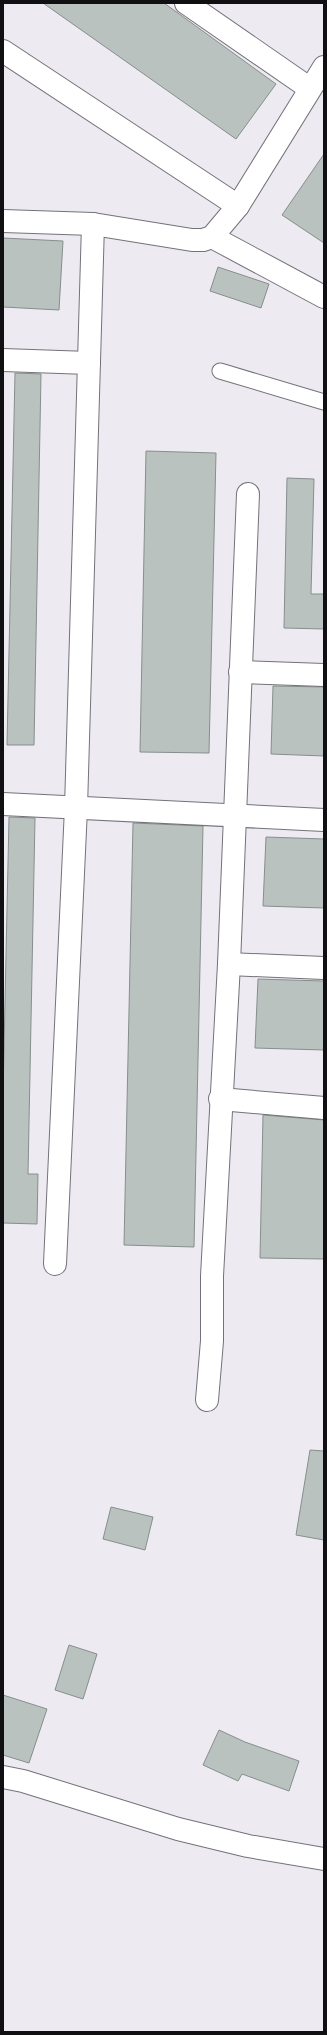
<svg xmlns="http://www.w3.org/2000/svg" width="327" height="2035" font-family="'Roboto Condensed',sans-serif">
  <rect width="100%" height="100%" fill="#edeaf2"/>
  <g fill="#b9c2bf" stroke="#868f8c">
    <polygon points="43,3 164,3 276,84 236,139"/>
    <polygon points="324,154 324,243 282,215"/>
    <polygon points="3,238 63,241 59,310 3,307"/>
    <polygon points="218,267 269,284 261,308 210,291"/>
    <polygon points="15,373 41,374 34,745 7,745"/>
    <polygon points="146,451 216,453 209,753 140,752"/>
    <polygon points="287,478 314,479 311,594 324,594 324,629 284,628"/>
    <polygon points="273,686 324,687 324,756 271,754"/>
    <polygon points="9,817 35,818 28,1174 38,1174 37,1224 3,1223 3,1095"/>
    <polygon points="133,823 203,826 194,1247 124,1245"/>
    <polygon points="266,837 324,839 324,908 263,906"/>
    <polygon points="258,979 324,981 324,1050 255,1048"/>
    <polygon points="263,1115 324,1120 324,1259 260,1258"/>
    <polygon points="310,1450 324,1451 324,1540 296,1535"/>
    <polygon points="111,1507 153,1517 145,1550 103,1539"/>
    <polygon points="69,1645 97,1654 83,1699 55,1690"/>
    <polygon points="3,1695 47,1709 29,1763 3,1755"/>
    <polygon points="219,1730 245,1742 299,1761 289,1791 242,1774 238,1781 203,1765"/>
  </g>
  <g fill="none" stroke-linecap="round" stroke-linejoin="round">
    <defs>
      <polyline id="lane" points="220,371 324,402"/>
      <g id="street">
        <polyline points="186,3 309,88"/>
        <polyline points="3,51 238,206"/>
        <polyline points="3,221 93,224 192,240 203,240 212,237 238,206 324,67"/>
        <polyline points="212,237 324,297"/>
        <polyline points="3,360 89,363"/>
        <polyline points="240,672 324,675"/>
        <polyline points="3,804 324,820"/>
        <polyline points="229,964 324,968"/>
        <polyline points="220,1099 324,1108"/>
        <polyline points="55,1264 76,808 93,224"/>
        <polyline points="207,1400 212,1341 212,1276 229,964 248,494"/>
        <polyline points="3,1777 23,1781 178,1829 248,1846 324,1859"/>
      </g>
    </defs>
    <use href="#lane" stroke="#747279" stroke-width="17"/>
    <use href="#street" stroke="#747279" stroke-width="24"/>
    <use href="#lane" stroke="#fff" stroke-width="15"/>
    <use href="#street" stroke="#fff" stroke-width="22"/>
  </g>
  <rect width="327" height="2035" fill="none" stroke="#100f12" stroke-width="8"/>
</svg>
